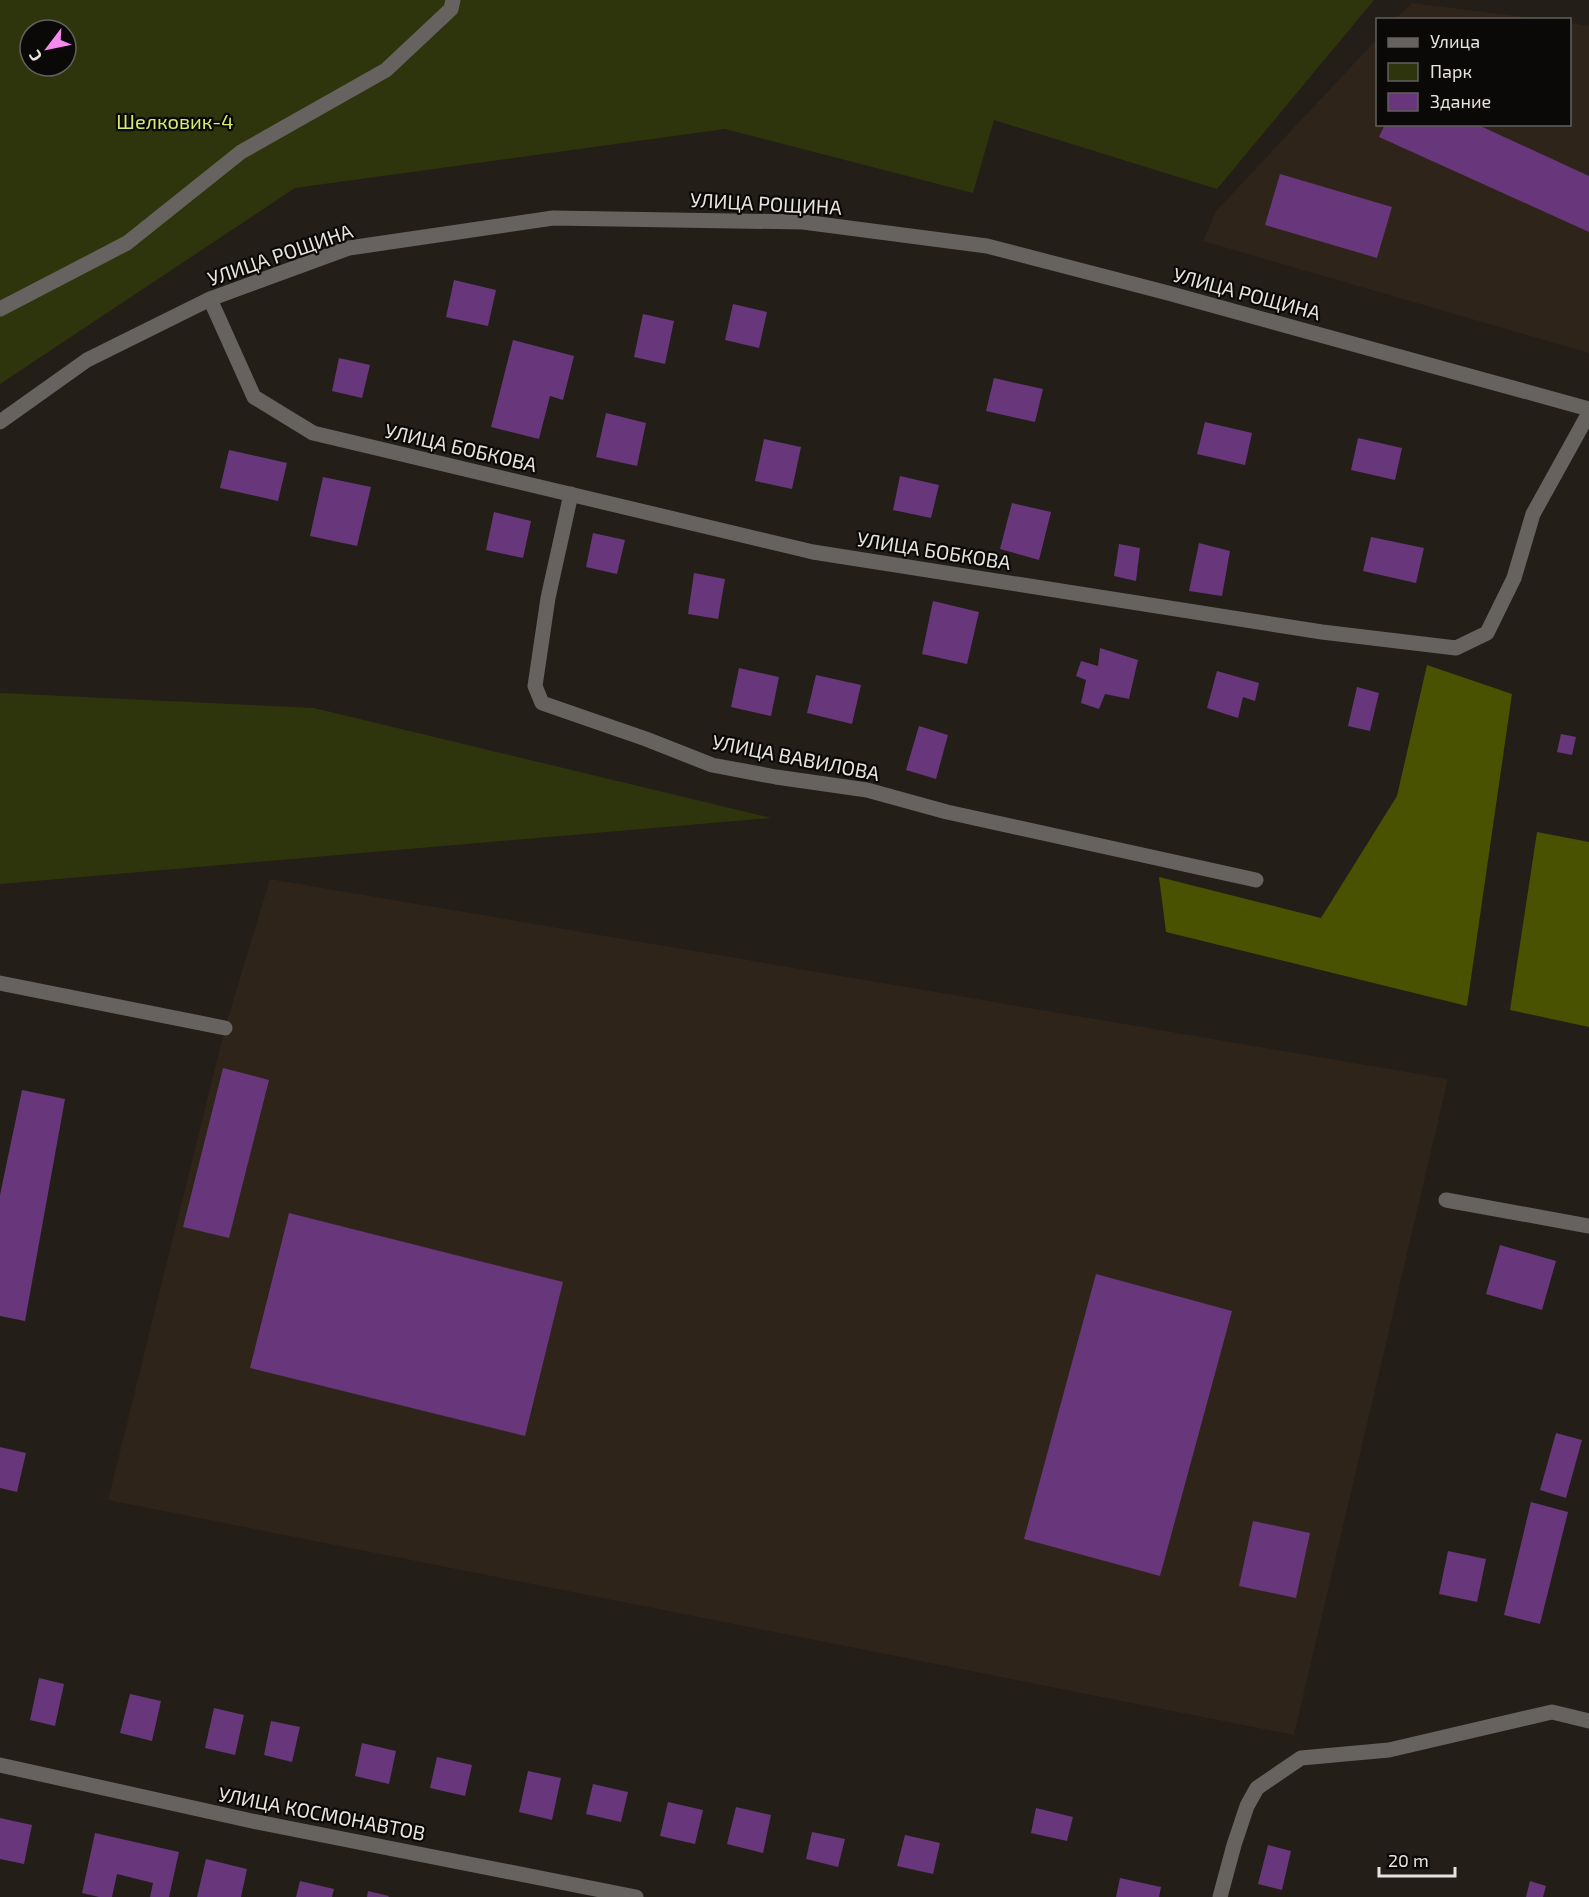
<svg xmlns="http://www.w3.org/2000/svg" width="1589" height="1897" font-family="'Exo 2',sans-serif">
  <rect width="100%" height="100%" fill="#241e18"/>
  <g fill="#2e2419">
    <polygon points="1412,3 1541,19 1396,19"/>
    <polygon points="1570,23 1589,26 1589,353 1203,241 1216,211 1377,39 1378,124 1570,124"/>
    <polygon points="270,879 1448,1079 1294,1735 108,1500 225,1028"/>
  </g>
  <g fill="#2e350c" fill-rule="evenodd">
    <path d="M0,0H1374L1217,189L994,120L973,193L725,129L295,188L0,384ZM30,30H66V66H30Z"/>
    <polygon points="0,693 314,708 771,818 0,884"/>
  </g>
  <g fill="#485201">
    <polygon points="1427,665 1512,694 1467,1006 1166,932 1159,877 1321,918 1397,796"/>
    <polygon points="1537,832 1589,842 1589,1027 1510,1010"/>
  </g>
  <g fill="#68367a">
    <polygon points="1385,124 1476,124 1589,176 1589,232 1379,137"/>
    <polygon points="1280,174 1392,207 1377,258 1265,225"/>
    <polygon points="454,280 496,290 488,326 446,317"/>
    <polygon points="733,304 767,312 759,348 725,340"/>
    <polygon points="643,314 674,321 665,364 634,357"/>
    <polygon points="513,340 574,356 563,400 550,396 539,439 491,427"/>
    <polygon points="339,358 370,365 362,398 332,391"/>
    <polygon points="994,378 1043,389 1035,422 986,411"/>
    <polygon points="606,413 646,423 637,466 596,457"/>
    <polygon points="1205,422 1252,433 1245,465 1197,454"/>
    <polygon points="1358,438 1402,448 1395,480 1351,470"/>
    <polygon points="764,439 801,447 792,489 755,481"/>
    <polygon points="229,450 287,463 278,501 220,488"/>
    <polygon points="900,476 939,485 931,518 893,510"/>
    <polygon points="323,477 371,487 357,546 310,536"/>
    <polygon points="1012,503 1051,512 1039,560 1000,549"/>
    <polygon points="494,512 531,521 523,558 486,550"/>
    <polygon points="593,533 625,540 617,574 586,567"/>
    <polygon points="1371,537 1424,548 1416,583 1363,571"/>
    <polygon points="1199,543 1230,551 1222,596 1189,591"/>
    <polygon points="1119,544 1140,548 1136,581 1114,576"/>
    <polygon points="694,573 725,579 718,619 688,614"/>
    <polygon points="933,601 979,612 967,664 922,654"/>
    <polygon points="1100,648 1138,660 1129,699 1105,694 1099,709 1081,703 1086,680 1076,676 1081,661 1098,666"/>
    <polygon points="739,668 779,677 771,716 731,707"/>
    <polygon points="1217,671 1259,683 1255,701 1243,697 1238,718 1207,708"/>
    <polygon points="816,675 861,685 852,724 807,713"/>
    <polygon points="1357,687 1379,693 1370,731 1348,726"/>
    <polygon points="919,726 948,735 936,779 906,770"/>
    <polygon points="1561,734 1576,737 1572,755 1557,752"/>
    <polygon points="223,1068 269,1080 229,1238 183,1227"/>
    <polygon points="22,1090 65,1099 25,1321 0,1316 0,1195"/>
    <polygon points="289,1213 563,1282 525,1436 250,1368"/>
    <polygon points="1500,1245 1556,1261 1542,1310 1486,1294"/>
    <polygon points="1096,1274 1232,1311 1160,1576 1024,1539"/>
    <polygon points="1556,1433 1582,1440 1566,1498 1540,1490"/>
    <polygon points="0,1447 26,1453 17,1492 0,1488"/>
    <polygon points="1531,1502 1568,1512 1540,1624 1504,1615"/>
    <polygon points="1253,1521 1310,1533 1296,1598 1239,1586"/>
    <polygon points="1448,1551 1486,1559 1477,1602 1439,1594"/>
    <polygon points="39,1678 64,1684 55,1726 30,1720"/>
    <polygon points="130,1694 161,1701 152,1741 120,1733"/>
    <polygon points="214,1708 244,1715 235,1755 205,1748"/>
    <polygon points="271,1721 300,1727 292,1762 264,1755"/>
    <polygon points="362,1743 396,1751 389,1784 355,1776"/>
    <polygon points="437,1757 472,1765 465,1796 430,1788"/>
    <polygon points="528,1771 561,1778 552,1820 519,1812"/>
    <polygon points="593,1784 628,1792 621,1822 586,1814"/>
    <polygon points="668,1802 703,1810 695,1844 660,1836"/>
    <polygon points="736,1807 771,1815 763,1853 727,1844"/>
    <polygon points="1036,1808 1073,1817 1067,1841 1031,1833"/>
    <polygon points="0,1818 32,1825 24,1864 0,1859"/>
    <polygon points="812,1832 845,1839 838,1867 806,1859"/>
    <polygon points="95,1833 179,1852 169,1897 150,1897 153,1883 117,1874 112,1897 99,1897 82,1893"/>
    <polygon points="905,1835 940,1843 933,1874 897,1866"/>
    <polygon points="1268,1845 1291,1851 1282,1890 1258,1884"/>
    <polygon points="206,1859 247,1869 241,1897 197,1897"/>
    <polygon points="1120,1878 1161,1887 1159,1897 1116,1897"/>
    <polygon points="300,1881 334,1889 332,1897 296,1897"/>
    <polygon points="1530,1881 1546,1886 1543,1897 1526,1897"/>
    <polygon points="368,1891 389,1896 388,1897 367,1897"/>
  </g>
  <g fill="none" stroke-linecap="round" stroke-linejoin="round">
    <g stroke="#666260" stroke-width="15">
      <polyline points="210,299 254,397 313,433 813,552 1322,632 1456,648 1487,633 1514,578 1533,514 1589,413"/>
      <polyline points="0,309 127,243 241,152 386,70 451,9 453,0"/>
      <polyline points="571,494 548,598 535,686 542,703 646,739 712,765 776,777 867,790 947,812 1256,880"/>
      <polyline points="0,983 225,1028"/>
      <polyline points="1446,1200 1589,1226"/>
      <polyline points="0,1765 252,1821 636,1897"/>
      <polyline points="1220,1897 1234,1845 1247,1806 1257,1788 1301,1758 1389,1750 1552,1712 1589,1721"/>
    </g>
    <polyline stroke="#666260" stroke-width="15" points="0,422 87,360 210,299 349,248 553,218 803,222 987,246 1168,293 1589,409"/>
  </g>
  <g text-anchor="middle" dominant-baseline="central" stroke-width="4.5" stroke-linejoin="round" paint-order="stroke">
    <g font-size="20" fill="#d6eb6f" stroke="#0b0907">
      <text x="175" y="121">Шелковик-4</text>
    </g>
    <g font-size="20" fill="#e7e3df" stroke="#0b0907">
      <text transform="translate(766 203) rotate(3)">УЛИЦА РОЩИНА</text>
      <text transform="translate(280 254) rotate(-19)">УЛИЦА РОЩИНА</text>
      <text transform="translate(1247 293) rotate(15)">УЛИЦА РОЩИНА</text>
      <text transform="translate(461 447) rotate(13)">УЛИЦА БОБКОВА</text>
      <text transform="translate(934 550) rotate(9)">УЛИЦА БОБКОВА</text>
      <text transform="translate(796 757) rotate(11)">УЛИЦА ВАВИЛОВА</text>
      <text transform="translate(322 1813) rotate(11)">УЛИЦА КОСМОНАВТОВ</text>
    </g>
  </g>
  <rect x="1376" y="18" width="195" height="108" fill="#0b0907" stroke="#63605d" stroke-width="1.5"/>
  <rect x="1388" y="38" width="30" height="9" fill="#666260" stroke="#63605d" stroke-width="1.5"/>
  <text x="1430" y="48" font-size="18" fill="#e7e3df">Улица</text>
  <rect x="1388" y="63" width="30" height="18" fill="#2e350c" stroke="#63605d" stroke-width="1.5"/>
  <text x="1430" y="78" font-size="18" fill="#e7e3df">Парк</text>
  <rect x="1388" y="93" width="30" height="18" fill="#68367a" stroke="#63605d" stroke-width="1.5"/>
  <text x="1430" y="108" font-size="18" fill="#e7e3df">Здание</text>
  <g transform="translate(48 48) rotate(238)"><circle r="28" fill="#0b0907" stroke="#63605d" stroke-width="1.5"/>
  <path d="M0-4.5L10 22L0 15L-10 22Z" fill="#f589ef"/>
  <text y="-9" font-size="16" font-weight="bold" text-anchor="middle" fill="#e7e3df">С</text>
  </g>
  <path d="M1379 1867v9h76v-9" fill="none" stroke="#e7e3df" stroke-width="3"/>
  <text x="1388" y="1867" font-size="18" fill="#e7e3df" stroke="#0b0907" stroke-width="4.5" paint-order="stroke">20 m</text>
</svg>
